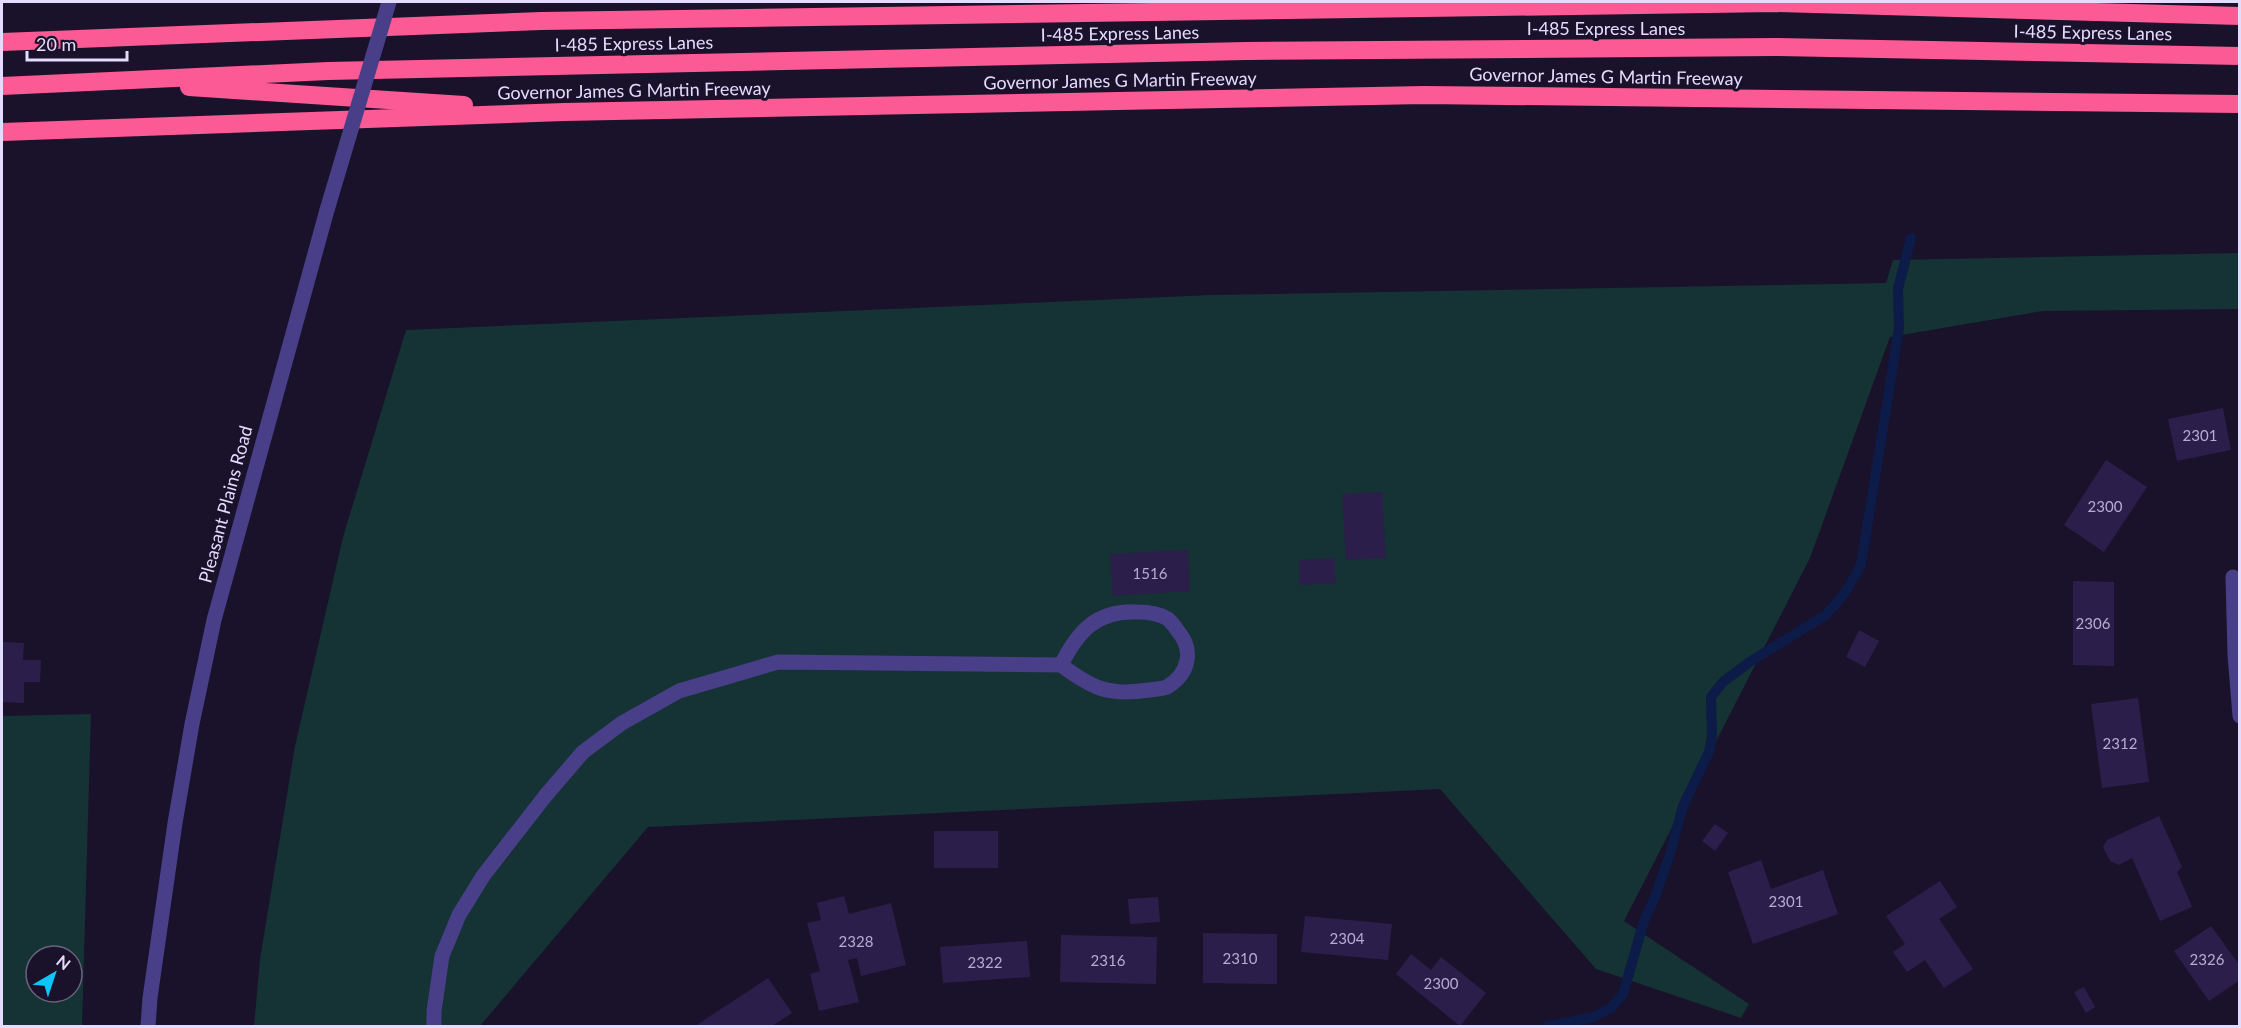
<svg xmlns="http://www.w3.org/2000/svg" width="2241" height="1028" font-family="Lato,sans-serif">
  <rect width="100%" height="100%" fill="#19122a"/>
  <g fill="#153234" fill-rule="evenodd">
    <polygon points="2239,253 2239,309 2043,311 1890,337 1810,558 1624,921 1749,1004 1741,1018 1596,969 1440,789 648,827 480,1026 254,1026 260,959 295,746 343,537 406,330 1211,295 1886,283 1893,260"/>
    <path d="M91,714L82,1026H2V716ZM36,956H72V992H36Z"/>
  </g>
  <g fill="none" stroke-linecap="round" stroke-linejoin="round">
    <polyline stroke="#0c1b48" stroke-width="10" points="1548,1026 1594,1017 1611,1008 1623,994 1644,921 1655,897 1670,854 1683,806 1709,752 1712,737 1711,697 1723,682 1751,661 1826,615 1845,593 1861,565 1899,328 1898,289 1911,238"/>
  </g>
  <g fill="#2c1e4b">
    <polygon points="2223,408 2231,450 2177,461 2168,419"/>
    <polygon points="2106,460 2147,487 2104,552 2064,525"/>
    <polygon points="1382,492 1386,558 1346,560 1342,494"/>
    <polygon points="1188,550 1190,591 1113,596 1110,554"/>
    <polygon points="1334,558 1336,583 1300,585 1299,560"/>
    <polygon points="2073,581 2114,582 2114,666 2073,665"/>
    <polygon points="1859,630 1879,641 1865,667 1846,657"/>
    <polygon points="2,642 24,643 23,660 41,660 40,682 24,682 24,703 2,702"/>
    <polygon points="2138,698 2149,782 2102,788 2091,704"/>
    <polygon points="2159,816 2182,867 2177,872 2192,907 2160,921 2132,858 2119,865 2110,861 2103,847 2107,840"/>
    <polygon points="1715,824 1728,833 1715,851 1702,841"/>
    <rect x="934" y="831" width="64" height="37"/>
    <polygon points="1761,860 1771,889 1823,870 1838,914 1753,944 1728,872"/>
    <polygon points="1940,881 1957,907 1939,919 1973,969 1944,988 1925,960 1907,972 1893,952 1905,944 1886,916"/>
    <polygon points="844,896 849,914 891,903 906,965 861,976 857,958 848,960 859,1002 819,1011 810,974 820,971 807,923 821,920 817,903"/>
    <polygon points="1158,897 1160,922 1130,924 1128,899"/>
    <polygon points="1305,916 1392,924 1388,960 1301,952"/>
    <polygon points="2211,926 2240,966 2240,980 2209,1001 2174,951"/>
    <polygon points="1203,933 1277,934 1277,984 1203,983"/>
    <polygon points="1061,935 1157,937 1156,984 1060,982"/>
    <polygon points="1027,941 1030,977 943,983 940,947"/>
    <polygon points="1411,954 1431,970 1441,957 1486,993 1460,1026 1396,974"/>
    <polygon points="768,978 792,1013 772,1026 695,1026"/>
    <polygon points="2084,987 2095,1007 2086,1013 2074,992"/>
  </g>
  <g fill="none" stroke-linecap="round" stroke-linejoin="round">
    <g stroke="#493e88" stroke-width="15">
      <polyline points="2233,577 2235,655 2240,716"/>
      <polyline points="148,1026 150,998 175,823 192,724 214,620 327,210"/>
      <path d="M434,1026V1011L442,956L459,915L483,876L546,795L583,752L622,723L679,691L778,662L1061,665C1093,689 1109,696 1149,690C1155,689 1163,689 1167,687C1190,673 1194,649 1177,630C1175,626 1171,622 1168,619C1160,614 1147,612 1137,612C1097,610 1078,631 1061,665"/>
    </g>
    <g stroke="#fb5a94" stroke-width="18">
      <polyline points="2,42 541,21 1774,3 2240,16"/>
      <polyline points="2,86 328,71 1246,51 1776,47 2240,56"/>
      <polyline points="189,87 464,105"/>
      <polyline points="2,132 564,112 1424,95 2240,104"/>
    </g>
    <polyline stroke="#493e88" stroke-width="15" points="327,210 389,2"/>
  </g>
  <g text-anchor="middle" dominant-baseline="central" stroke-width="6" stroke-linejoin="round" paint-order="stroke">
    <g font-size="15" fill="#b6acd1">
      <text x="2200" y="435">2301</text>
      <text x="2105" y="506">2300</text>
      <text x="1150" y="573">1516</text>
      <text x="2093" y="623">2306</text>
      <text x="2120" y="743">2312</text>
      <text x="1786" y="901">2301</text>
      <text x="1347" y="938">2304</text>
      <text x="856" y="941">2328</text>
      <text x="1240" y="958">2310</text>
      <text x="2207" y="959">2326</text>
      <text x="1108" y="960">2316</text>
      <text x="985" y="962">2322</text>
      <text x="1441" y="983">2300</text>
    </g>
    <g font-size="18" fill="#e4dcfe" stroke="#19122a">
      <text x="1606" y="28">I-485 Express Lanes</text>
      <text transform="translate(2093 32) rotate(1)">I-485 Express Lanes</text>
      <text transform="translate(1120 33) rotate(-1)">I-485 Express Lanes</text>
      <text transform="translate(634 43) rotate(-1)">I-485 Express Lanes</text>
      <text transform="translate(1606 76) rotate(1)">Governor James G Martin Freeway</text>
      <text transform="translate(1120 80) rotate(-1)">Governor James G Martin Freeway</text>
      <text transform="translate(634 90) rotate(-1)">Governor James G Martin Freeway</text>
      <text transform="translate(225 504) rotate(-75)">Pleasant Plains Road</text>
    </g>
  </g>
  <rect width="2241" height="1028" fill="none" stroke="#e4dcfe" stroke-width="6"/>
  <g transform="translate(54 974) rotate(39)"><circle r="28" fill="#19122a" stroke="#6a637f" stroke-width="1.5"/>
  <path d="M0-4.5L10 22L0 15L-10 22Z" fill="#0dc6f9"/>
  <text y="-9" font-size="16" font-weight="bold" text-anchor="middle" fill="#e4dcfe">N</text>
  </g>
  <path d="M27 51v9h100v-9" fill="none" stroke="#e4dcfe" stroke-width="3"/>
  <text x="36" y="51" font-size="18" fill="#e4dcfe" stroke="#19122a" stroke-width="4.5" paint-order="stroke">20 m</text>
</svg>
